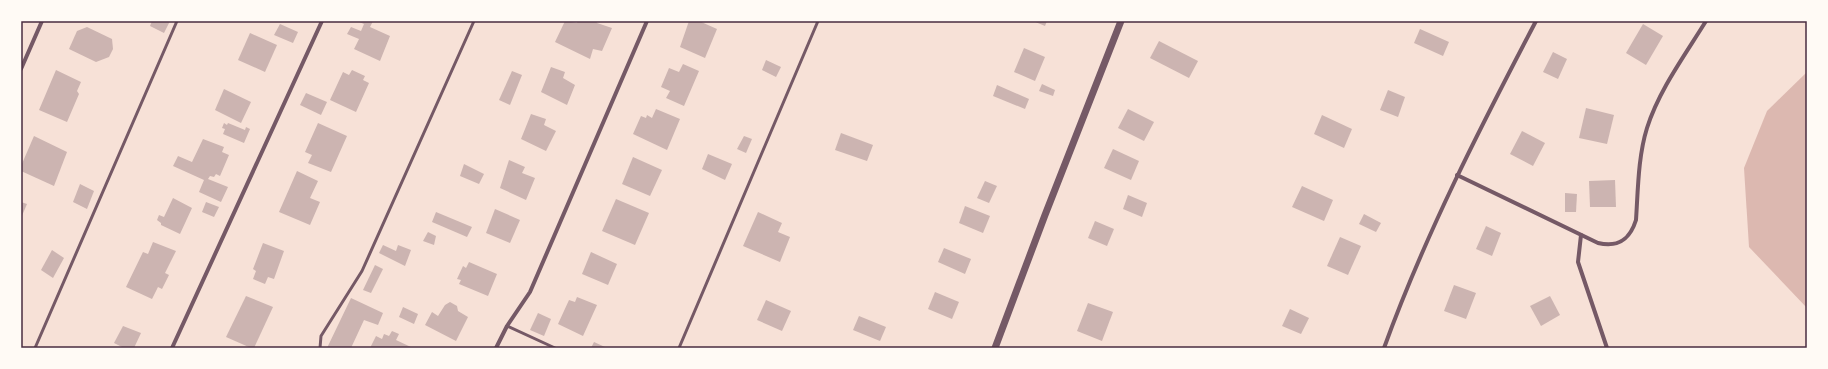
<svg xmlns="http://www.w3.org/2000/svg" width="1828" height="369" font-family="Arial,sans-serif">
  <rect width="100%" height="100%" fill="#f7e1d7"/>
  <polygon fill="#dcb8b0" points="1807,72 1807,308 1749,247 1744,168 1767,111"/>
  <g fill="#ccb4b1">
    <polygon points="152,21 170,21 164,33 150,26"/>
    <polygon points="357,21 373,21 370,27 390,36 380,61 354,49 359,39 347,34 351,27 361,31 364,24"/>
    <polygon points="565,21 577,23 578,21 596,21 597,23 612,28 602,51 593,49 590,59 555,42"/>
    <polygon points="689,21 699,21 717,29 705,58 680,47"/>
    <polygon points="1033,21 1047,21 1045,26"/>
    <polygon points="280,24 298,32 293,43 274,35"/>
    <polygon points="1643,24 1663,36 1646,65 1626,53"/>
    <polygon points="87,27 112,39 113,49 109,57 96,62 69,49 77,31"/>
    <polygon points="1420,29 1449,42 1443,56 1414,43"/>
    <polygon points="250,33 277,45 265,72 238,60"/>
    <polygon points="1159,41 1198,61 1189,78 1150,58"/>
    <polygon points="1024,48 1045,57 1035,81 1014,72"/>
    <polygon points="1553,52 1567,59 1558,79 1543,72"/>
    <polygon points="766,60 781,67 776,77 762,70"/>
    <polygon points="683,64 699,71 684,106 666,98 670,91 661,87 669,68 679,72"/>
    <polygon points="551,67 565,72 563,78 575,85 567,105 541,92"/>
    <polygon points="56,70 81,82 77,91 79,94 67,122 39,110"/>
    <polygon points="352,70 365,76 363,80 369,83 356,112 330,100 343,72 349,75"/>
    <polygon points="512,71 522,75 510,105 499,100"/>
    <polygon points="1042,84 1055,90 1053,96 1039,91"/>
    <polygon points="997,85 1029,99 1025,109 993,96"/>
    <polygon points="224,89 251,102 241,123 215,110"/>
    <polygon points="1388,90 1405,97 1398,117 1380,110"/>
    <polygon points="306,93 327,102 321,115 300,105"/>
    <polygon points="1586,108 1614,115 1607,144 1579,138"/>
    <polygon points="656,109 680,119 667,150 633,134 641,116 646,118 647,115 652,118"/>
    <polygon points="1128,109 1154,122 1144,141 1118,128"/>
    <polygon points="531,114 546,119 544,125 556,131 546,151 521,139"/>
    <polygon points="1322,115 1352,129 1344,148 1314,134"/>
    <polygon points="224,123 227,125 228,123 245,130 246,127 250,129 244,143 223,134 225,129 222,128"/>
    <polygon points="318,123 347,136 331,172 308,163 312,155 305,152"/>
    <polygon points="1522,131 1545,143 1533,166 1510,154"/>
    <polygon points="841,133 873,145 867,161 835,150"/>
    <polygon points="34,136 67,152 54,186 21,171 21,166"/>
    <polygon points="744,136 752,139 746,153 737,149"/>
    <polygon points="203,139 224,147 222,152 229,155 220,176 216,174 214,177 210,176 208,179 228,187 221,202 199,192 204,180 173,166 178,156 192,162"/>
    <polygon points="1113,149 1139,161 1131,180 1104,168"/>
    <polygon points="708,154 732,164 725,180 702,169"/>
    <polygon points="633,157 662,170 650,196 622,184"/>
    <polygon points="509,160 525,167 522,173 535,178 526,200 500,188"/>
    <polygon points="464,164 484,174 479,184 460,176"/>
    <polygon points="297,171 318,181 310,198 320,202 310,225 279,212"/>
    <polygon points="1615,180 1616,207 1590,207 1589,181"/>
    <polygon points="985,181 997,186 989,203 977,198"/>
    <polygon points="80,184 94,191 87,209 73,202"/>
    <polygon points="1302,186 1333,200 1324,221 1292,207"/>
    <polygon points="1565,193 1577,194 1576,212 1565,212"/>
    <polygon points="1128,195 1147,203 1142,217 1123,209"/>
    <polygon points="173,198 192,208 180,234 161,225 161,223 157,220 159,215 164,217"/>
    <polygon points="616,199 649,213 635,245 602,231"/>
    <polygon points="21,202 27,204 21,218"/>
    <polygon points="206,202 219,207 214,217 202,212"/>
    <polygon points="965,206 990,216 983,233 959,223"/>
    <polygon points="495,209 520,220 510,243 486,233"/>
    <polygon points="436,212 472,227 467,237 432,222"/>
    <polygon points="758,212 782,223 778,232 790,237 780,262 743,246"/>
    <polygon points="1364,214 1381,223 1376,232 1359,224"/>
    <polygon points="1095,221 1114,229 1107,246 1088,238"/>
    <polygon points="1486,226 1501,233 1492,256 1476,249"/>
    <polygon points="428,232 436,236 434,245 423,241"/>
    <polygon points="1340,237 1361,246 1348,275 1327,266"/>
    <polygon points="153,242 176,251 165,273 169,275 162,289 158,287 152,299 126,287 143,252 148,254"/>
    <polygon points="263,243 284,251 274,279 268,277 265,284 253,279 256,271 253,269"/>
    <polygon points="383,245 396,251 398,245 411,250 405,266 379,253"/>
    <polygon points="944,248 971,259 965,274 938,262"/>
    <polygon points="52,250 64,258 53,278 41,270"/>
    <polygon points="591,252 617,264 608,285 582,274"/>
    <polygon points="469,262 497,274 488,296 459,284 461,280 457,279 463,266 466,268"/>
    <polygon points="375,265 383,269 371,293 363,290"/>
    <polygon points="1454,285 1476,293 1466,319 1444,311"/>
    <polygon points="935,292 959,302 952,319 928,309"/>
    <polygon points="246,296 273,307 254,348 251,348 226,337"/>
    <polygon points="1550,296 1560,315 1541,326 1530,306"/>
    <polygon points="577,297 597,305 583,336 558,324 569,300 575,302"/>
    <polygon points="351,298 383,313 378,325 364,320 351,348 327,348"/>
    <polygon points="766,300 791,311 782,331 757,320"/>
    <polygon points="450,302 457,306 458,311 468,317 456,341 425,325 432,312 438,316 445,305"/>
    <polygon points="1088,303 1113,312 1102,341 1077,331"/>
    <polygon points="403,307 418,314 414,324 399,317"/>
    <polygon points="1290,309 1309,318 1301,334 1282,326"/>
    <polygon points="538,313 551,319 544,336 530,330"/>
    <polygon points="859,316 886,327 880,341 853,330"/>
    <polygon points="123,326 141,333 134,348 124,348 114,343"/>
    <polygon points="392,331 399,334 396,340 413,348 370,348 376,336 382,339 384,334 389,336"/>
    <polygon points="594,342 605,347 591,348"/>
  </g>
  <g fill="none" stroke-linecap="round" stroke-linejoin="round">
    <g stroke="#755966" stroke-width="3">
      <polyline points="507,326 555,348"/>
      <polyline points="35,348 177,21"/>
      <polyline points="320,348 321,336 362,271 474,21"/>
      <polyline points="679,348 818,21"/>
    </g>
    <g stroke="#755966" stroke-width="4">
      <polyline points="21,69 42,21"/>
      <path d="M1457,175L1598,243C1619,248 1630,239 1636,220C1638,190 1638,157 1647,128C1659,90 1685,55 1706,21"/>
      <polyline points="1581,235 1578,262 1607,348"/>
      <polyline points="172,348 322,21"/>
      <polyline points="496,348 507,326 530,292 647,21"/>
      <path d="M1384,348C1425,235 1480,128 1536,21"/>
    </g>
    <polyline stroke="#755966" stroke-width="7" points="995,348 1045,215 1121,21"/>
  </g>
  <rect width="1828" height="369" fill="none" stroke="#fffaf5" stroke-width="44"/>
  <rect x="22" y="22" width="1784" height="325" fill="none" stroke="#4a2c40" stroke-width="1.5"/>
</svg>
